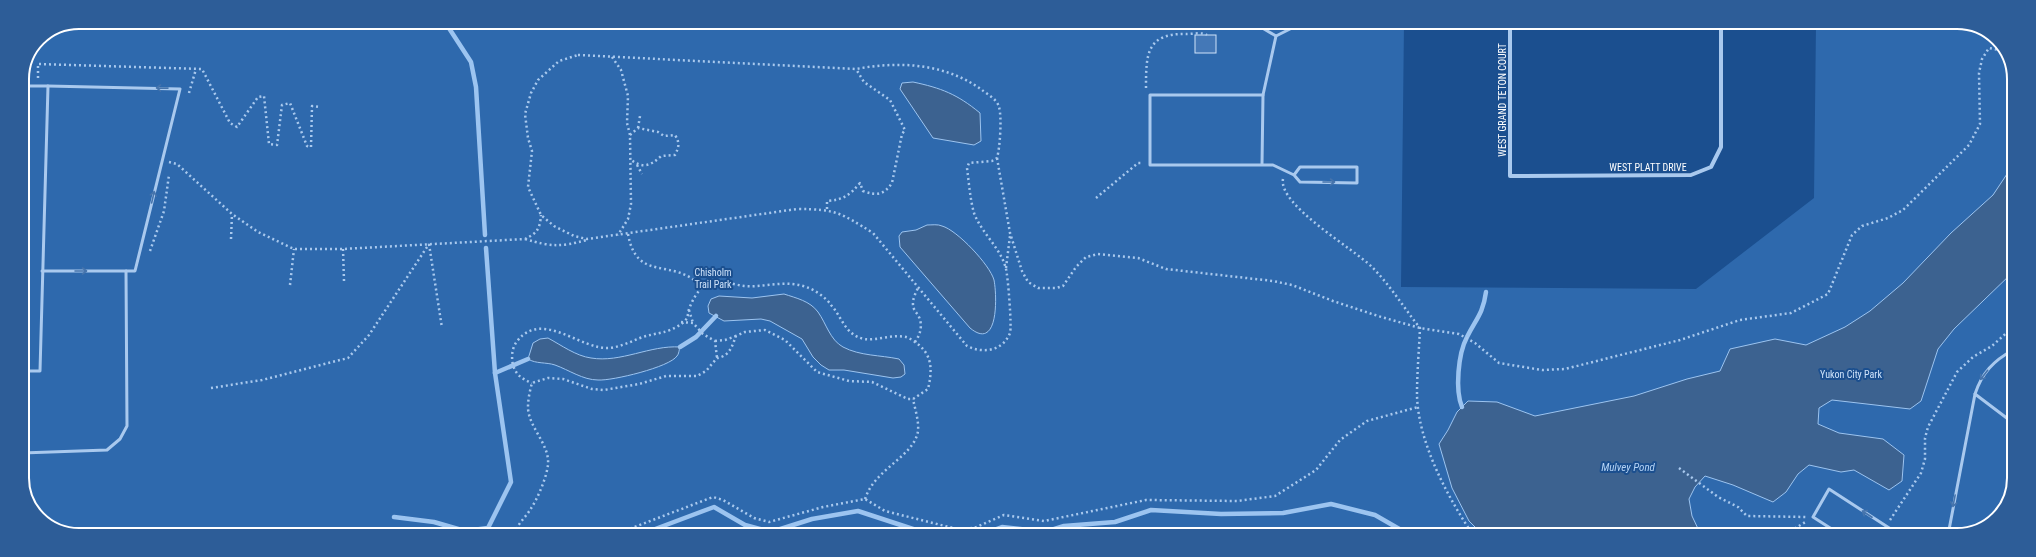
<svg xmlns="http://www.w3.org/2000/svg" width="2036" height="557" font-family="'Roboto Condensed',sans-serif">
  <rect width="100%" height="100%" fill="#1b4f8f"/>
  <polygon fill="#2e69ad" points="79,22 1404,23 1401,287 1696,289 1814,198 1816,24 1972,24 2000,42 2014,75 2012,493 1992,523 1957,535 64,533 36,515 22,482 22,79 39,39"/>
  <g fill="#3c6290" stroke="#9cc4f0">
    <path d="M913,82C941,88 957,94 980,113L981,141L974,145L933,138L900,89L902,83Z"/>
    <polygon points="2013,165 2013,272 1954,329 1938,349 1921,401 1910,409 1832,400 1819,408 1818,424 1839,433 1883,439 1904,455 1902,481 1889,490 1854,470 1841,472 1809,465 1798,474 1786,492 1773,502 1733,485 1705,476 1695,487 1689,499 1692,516 1701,535 1483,535 1469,521 1452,488 1439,444 1448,430 1457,412 1468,401 1497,402 1535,416 1634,396 1687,379 1720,371 1730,349 1775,339 1806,345 1845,327 1870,311 1903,283 1951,233 1993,195"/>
    <path d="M927,225C932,225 938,224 942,226C957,230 990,265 994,280C997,295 999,352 970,328L900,247L899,236L902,232L916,230Z"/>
    <path d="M784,294C796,298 810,301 818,312C826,323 830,340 843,347C860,356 880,355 899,359L904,365L905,374L901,377L893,378L844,370H829L821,365L813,357L802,339L770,321L761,319L724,321L709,313L708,306L711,299L719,296L752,298Z"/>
    <path d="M548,338C561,345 576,356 591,358C621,363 650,345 680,347C679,350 679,354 677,356C670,367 612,381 598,380C583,380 569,370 555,365C546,362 536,364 528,359L533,343L540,339Z"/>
  </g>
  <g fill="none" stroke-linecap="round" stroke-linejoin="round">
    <g stroke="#9cc4f0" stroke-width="4.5">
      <polyline points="445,22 471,62 476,87 485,235"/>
      <polyline points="680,347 696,337 716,316"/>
      <polyline points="495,373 528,359"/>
      <path d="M1462,407C1455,390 1458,354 1467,337C1476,319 1483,314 1486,292"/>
      <polyline points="394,517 434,522 465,531 488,528 511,482 495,373 486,248"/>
      <polyline points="642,534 714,507 745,525 771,532 812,519 858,511 916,530 943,534"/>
      <polyline points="983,534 1002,527 1045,532 1064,526 1115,522 1151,510 1221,514 1283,513 1331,504 1375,515 1408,534"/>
    </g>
  </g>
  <rect fill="#4478b7" stroke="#cfe3fa" x="1195" y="35" width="21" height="18"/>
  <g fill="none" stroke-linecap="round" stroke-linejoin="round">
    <g stroke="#a9c9ee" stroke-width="2.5" stroke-dasharray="2 3" stroke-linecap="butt">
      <path d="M578,55L856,69C899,61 945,63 982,90C987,94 997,99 999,107C1002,117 1000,148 997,158L992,161L969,163L967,168C969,183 970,199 974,213C982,234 1001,248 1006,269C1008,277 1012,327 1010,333C1003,351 983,354 967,346L873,233C841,213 836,209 797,209L587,239L574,236L554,226L541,215L528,187L532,151L528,138L525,114L531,93L538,80L559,61Z"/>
      <polyline points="612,57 621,70 628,96 627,123 630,135 631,204 628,219 618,235"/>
      <polyline points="38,78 38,64 202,69 230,123 237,127 258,97 264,96 269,144 277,145 282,105 290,103 307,146 311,147 312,106 319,107"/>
      <path d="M1146,88C1146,55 1146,33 1186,34C1192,34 1203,32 1207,35"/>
      <polyline points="189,93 196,69"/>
      <polyline points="638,128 640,116"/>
      <path d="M630,135L638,128L658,132L664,136L675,135C680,143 679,147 675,155L661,156C651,166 642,169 630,159"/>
      <polyline points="997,158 1010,233 1022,271 1028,282 1038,288 1056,288 1063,286 1076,267 1086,257 1098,254 1138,258 1166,269 1273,281 1292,285 1333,301 1378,316 1420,328 1459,334 1475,343 1499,363 1542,370 1565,369 1680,340 1740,320 1791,313 1828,294 1852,235 1862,226 1888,218 1903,210 1969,145 1980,124 1979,73 1982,59 1989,48 1999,50 2006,57"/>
      <path d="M169,162L177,164L232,214L258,232L294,249H343L525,239C537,233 540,229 541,215"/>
      <polyline points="637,165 642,174"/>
      <path d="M1283,179C1278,205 1354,249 1372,267C1390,285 1404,308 1420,328C1419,350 1417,373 1417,395C1418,442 1447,496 1473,535"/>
      <polyline points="1096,198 1138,163 1142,163"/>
      <path d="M827,209V201C843,200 850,195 860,183L863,191C876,196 884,195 892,183L902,134L905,130L890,100L864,82L856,69"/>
      <path d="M628,234C637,284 673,256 702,287"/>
      <polyline points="231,239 232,214"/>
      <path d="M525,239C552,247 560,247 587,240"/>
      <polyline points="429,244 442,328"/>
      <polyline points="343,249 344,281"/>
      <polyline points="150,251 164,211 169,175"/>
      <polyline points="1006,268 1010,236"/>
      <polyline points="290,285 294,249"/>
      <polyline points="689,310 693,323"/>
      <polyline points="681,322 693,323 703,334 715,341 717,358"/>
      <polyline points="715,341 725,340 736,336"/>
      <path d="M915,342C920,335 923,326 919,317C918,314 915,312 914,309C911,302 915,294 918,288"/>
      <polyline points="211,388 262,380 348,358 369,335 429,244"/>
      <polyline points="1679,468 1718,497 1738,507 1747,516 1807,517"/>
      <path d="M865,499C875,468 914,457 918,431C919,421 915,409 913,399"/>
      <polyline points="1890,520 1921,473 1925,459 1925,438 1928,427 1957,372 1973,357 1992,346 2013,327"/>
      <path d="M515,534C517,524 525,518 530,510C538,498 546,479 548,465C550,444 528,427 528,407C528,399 530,390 532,383L548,378L563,379L592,389L604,390L639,384L666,376H697L706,371L717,358C730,356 732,346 736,336L745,332L765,330L785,340L817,372L849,381L872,382L908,399H913L928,389C932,372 933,357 919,345C915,342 910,338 906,337C892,334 877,341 864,339C845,335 842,317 831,305C828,300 820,294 815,291C790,277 768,288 744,286C736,285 728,282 720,281C703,280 694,296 689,309C688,312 688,316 687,318C683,325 671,330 664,332C656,334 648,335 640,338C630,342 620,347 609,348C581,350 543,310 518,340C512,347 511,356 513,365C516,375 522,379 532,383"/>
      <polyline points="616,534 713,497 723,500 754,518 769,522 823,507 865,499 885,511 957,529 974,528 1004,515 1044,521 1146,500 1237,501 1275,496 1316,470 1340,440 1367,421 1418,407"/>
      <polyline points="1710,535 1782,531 1794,529 1807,521"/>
    </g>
    <g stroke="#a9c9ee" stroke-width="3">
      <polyline points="1254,23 1276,36 1290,29 1292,23"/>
      <polyline points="22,86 48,86 40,371 22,371"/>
      <polyline points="1263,95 1150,95 1150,165 1273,165 1294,175 1300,182 1357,183 1357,167 1300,167 1294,175"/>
      <polyline points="1262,164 1263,95 1276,36"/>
      <polyline points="42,271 135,271 180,89 48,86"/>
      <polyline points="1975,394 2012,422"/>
      <polyline points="22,453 107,450 120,439 127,426 126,271"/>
      <polyline points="1841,535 1813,517 1829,489 1900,535"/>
      <path d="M1948,535L1975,394C1982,373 1993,361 2013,350"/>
    </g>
    <polyline stroke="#a9c9ee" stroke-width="4" points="1510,23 1510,176 1691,175 1711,167 1721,147 1721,24"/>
  </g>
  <defs><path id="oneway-shaft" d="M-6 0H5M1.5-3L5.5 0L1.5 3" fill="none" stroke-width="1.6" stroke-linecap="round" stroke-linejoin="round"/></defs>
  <g stroke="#4674ac">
    <use href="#oneway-shaft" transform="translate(162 88) rotate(-179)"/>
    <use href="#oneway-shaft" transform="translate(1329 182)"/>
    <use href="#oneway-shaft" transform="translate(153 197) rotate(-77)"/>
    <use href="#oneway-shaft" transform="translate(81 271)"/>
    <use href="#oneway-shaft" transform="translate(1984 375) rotate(128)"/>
    <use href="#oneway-shaft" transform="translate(1954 501) rotate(101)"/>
    <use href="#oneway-shaft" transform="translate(1867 514) rotate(-147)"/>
  </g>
  <g text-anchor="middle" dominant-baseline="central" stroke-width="4" stroke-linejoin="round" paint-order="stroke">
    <g font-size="10" fill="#fff" stroke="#1b4f8f">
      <text transform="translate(1502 100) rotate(-90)">WEST GRAND TETON COURT</text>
      <text x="1648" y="167">WEST PLATT DRIVE</text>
    </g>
    <g font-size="10" fill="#cfe3fa" stroke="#1b4f8f">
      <text x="713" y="272">Chisholm<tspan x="713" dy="12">Trail Park</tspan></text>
      <text x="1851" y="374">Yukon City Park</text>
    </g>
    <g font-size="11" font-style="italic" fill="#b5d3f5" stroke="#1b4f8f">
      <text x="1628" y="467">Mulvey Pond</text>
    </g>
  </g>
  <path d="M0 0H2036V557H0ZM79 29H1957A50 50 0 0 1 2007 79V478A50 50 0 0 1 1957 528H79A50 50 0 0 1 29 478V79A50 50 0 0 1 79 29Z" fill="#2d5d98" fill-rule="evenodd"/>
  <path fill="none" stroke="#fff" stroke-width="2" d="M79 29H1957A50 50 0 0 1 2007 79V478A50 50 0 0 1 1957 528H79A50 50 0 0 1 29 478V79A50 50 0 0 1 79 29Z"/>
</svg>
